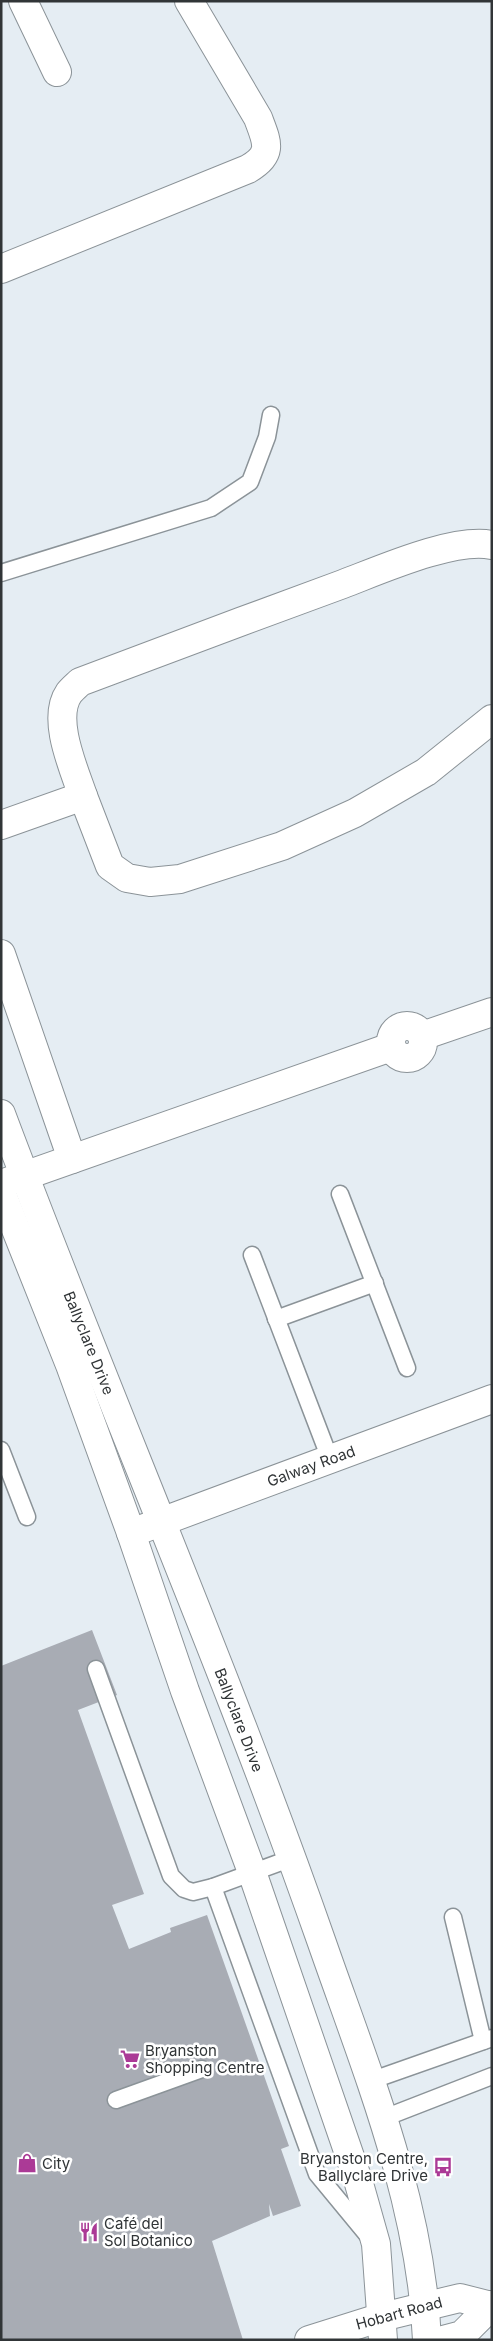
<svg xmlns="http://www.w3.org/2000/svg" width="493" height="2341" font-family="Inter,sans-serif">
  <rect width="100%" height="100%" fill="#e5edf3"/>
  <polygon fill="#a8acb4" points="92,1630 117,1695 78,1710 144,1894 112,1905 129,1949 171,1932 170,1928 207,1915 289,2146 281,2149 301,2206 273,2216 269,2204 270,2216 212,2241 243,2340 1,2340 1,1666"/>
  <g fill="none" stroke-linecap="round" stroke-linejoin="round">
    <defs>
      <g id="service">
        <polyline points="1,573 211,508 250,482 267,437 271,415"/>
        <polyline points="340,1194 407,1368"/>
        <polyline points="252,1255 330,1459"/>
        <polyline points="276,1319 375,1283"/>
        <polyline points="1,1450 27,1517"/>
        <polyline points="96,1669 171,1876 184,1889 193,1892 213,1887 292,1858"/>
        <polyline points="213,1887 317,2174 369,2237"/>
        <polyline points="453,1917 483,2041"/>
        <polyline points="370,2081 492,2038"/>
        <polyline points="116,2100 202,2069"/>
        <polyline points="384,2118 492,2076"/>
      </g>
      <g id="minor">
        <polyline points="23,1 57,72"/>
        <path d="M1,269L248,169C274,154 267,142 258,118L189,1"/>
        <polyline points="83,796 110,866 127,878 150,882 180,879 282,846 355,813 426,772 492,719"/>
        <path d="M1,825L83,796C74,769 51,719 69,693C72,689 77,685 80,682C168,649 255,616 343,584C380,570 454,537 492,545"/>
        <polyline points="1,954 72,1159"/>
        <circle cx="407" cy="1042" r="16"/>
        <polyline points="422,1036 492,1012"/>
        <polyline points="1,1184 391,1047"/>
        <polyline points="131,1533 492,1399"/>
        <polyline points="309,2340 382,2317 460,2298 491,2306"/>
        <polyline points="443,2340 462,2335 492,2305"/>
      </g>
      <g id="tertiary">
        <path d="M1,1114C105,1392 224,1663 322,1943C367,2072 421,2202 427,2340"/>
        <polyline points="1,1192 70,1365 131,1533 185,1691 252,1872 358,2180 376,2244 383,2340"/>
      </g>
    </defs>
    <use href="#service" stroke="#8b9398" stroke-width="19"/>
    <use href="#minor" stroke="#8b9398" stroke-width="30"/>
    <use href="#tertiary" stroke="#8b9398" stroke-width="30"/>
    <use href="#service" stroke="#fff" stroke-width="16"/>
    <use href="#minor" stroke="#fff" stroke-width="28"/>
    <use href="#tertiary" stroke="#fff" stroke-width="28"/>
  </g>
  <defs>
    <symbol id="supermarket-bare" viewBox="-9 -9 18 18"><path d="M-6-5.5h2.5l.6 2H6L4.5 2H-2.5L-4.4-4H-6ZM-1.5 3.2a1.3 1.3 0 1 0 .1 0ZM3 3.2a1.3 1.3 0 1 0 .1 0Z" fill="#ab3a96" stroke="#fff" stroke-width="2.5" paint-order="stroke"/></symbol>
    <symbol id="shop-bare" viewBox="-9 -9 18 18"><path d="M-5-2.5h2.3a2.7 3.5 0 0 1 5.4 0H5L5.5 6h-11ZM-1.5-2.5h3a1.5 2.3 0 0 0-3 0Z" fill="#ab3a96" stroke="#fff" stroke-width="2.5" paint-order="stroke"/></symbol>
    <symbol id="bus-bare" viewBox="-9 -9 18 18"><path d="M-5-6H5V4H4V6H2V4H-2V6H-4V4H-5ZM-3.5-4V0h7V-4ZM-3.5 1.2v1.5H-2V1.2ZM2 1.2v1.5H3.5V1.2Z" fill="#ab3a96" stroke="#fff" stroke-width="2.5" paint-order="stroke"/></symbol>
    <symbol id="restaurant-bare" viewBox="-9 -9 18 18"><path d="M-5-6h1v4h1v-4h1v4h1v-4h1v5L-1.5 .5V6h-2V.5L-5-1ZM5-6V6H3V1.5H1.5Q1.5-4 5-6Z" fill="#ab3a96" stroke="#fff" stroke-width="2.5" paint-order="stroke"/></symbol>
  </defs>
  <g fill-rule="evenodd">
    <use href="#supermarket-bare" x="116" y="2045" width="28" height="28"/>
    <use href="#shop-bare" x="13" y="2149" width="28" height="28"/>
    <use href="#bus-bare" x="429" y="2153" width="28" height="28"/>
    <use href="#restaurant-bare" x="75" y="2218" width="28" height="28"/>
  </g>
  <g text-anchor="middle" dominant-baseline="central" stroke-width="5" stroke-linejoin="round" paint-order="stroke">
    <g font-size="15" fill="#313537" stroke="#fff">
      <text transform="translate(89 1343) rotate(68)">Ballyclare Drive</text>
      <text transform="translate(311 1466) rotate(-20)">Galway Road</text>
      <text transform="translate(239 1720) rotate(69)">Ballyclare Drive</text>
      <text transform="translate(399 2313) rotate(-15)">Hobart Road</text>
    </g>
    <g font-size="15" fill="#313537" stroke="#fff" text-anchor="start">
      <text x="145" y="2050">Bryanston<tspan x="145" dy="17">Shopping Centre</tspan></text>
      <text x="428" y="2158" text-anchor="end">Bryanston Centre,<tspan x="428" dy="17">Ballyclare Drive</tspan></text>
      <text x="42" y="2163">City</text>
      <text x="104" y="2223">Café del<tspan x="104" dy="17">Sol Botanico</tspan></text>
    </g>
  </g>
  <rect width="493" height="2341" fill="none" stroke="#313537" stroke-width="5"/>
</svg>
